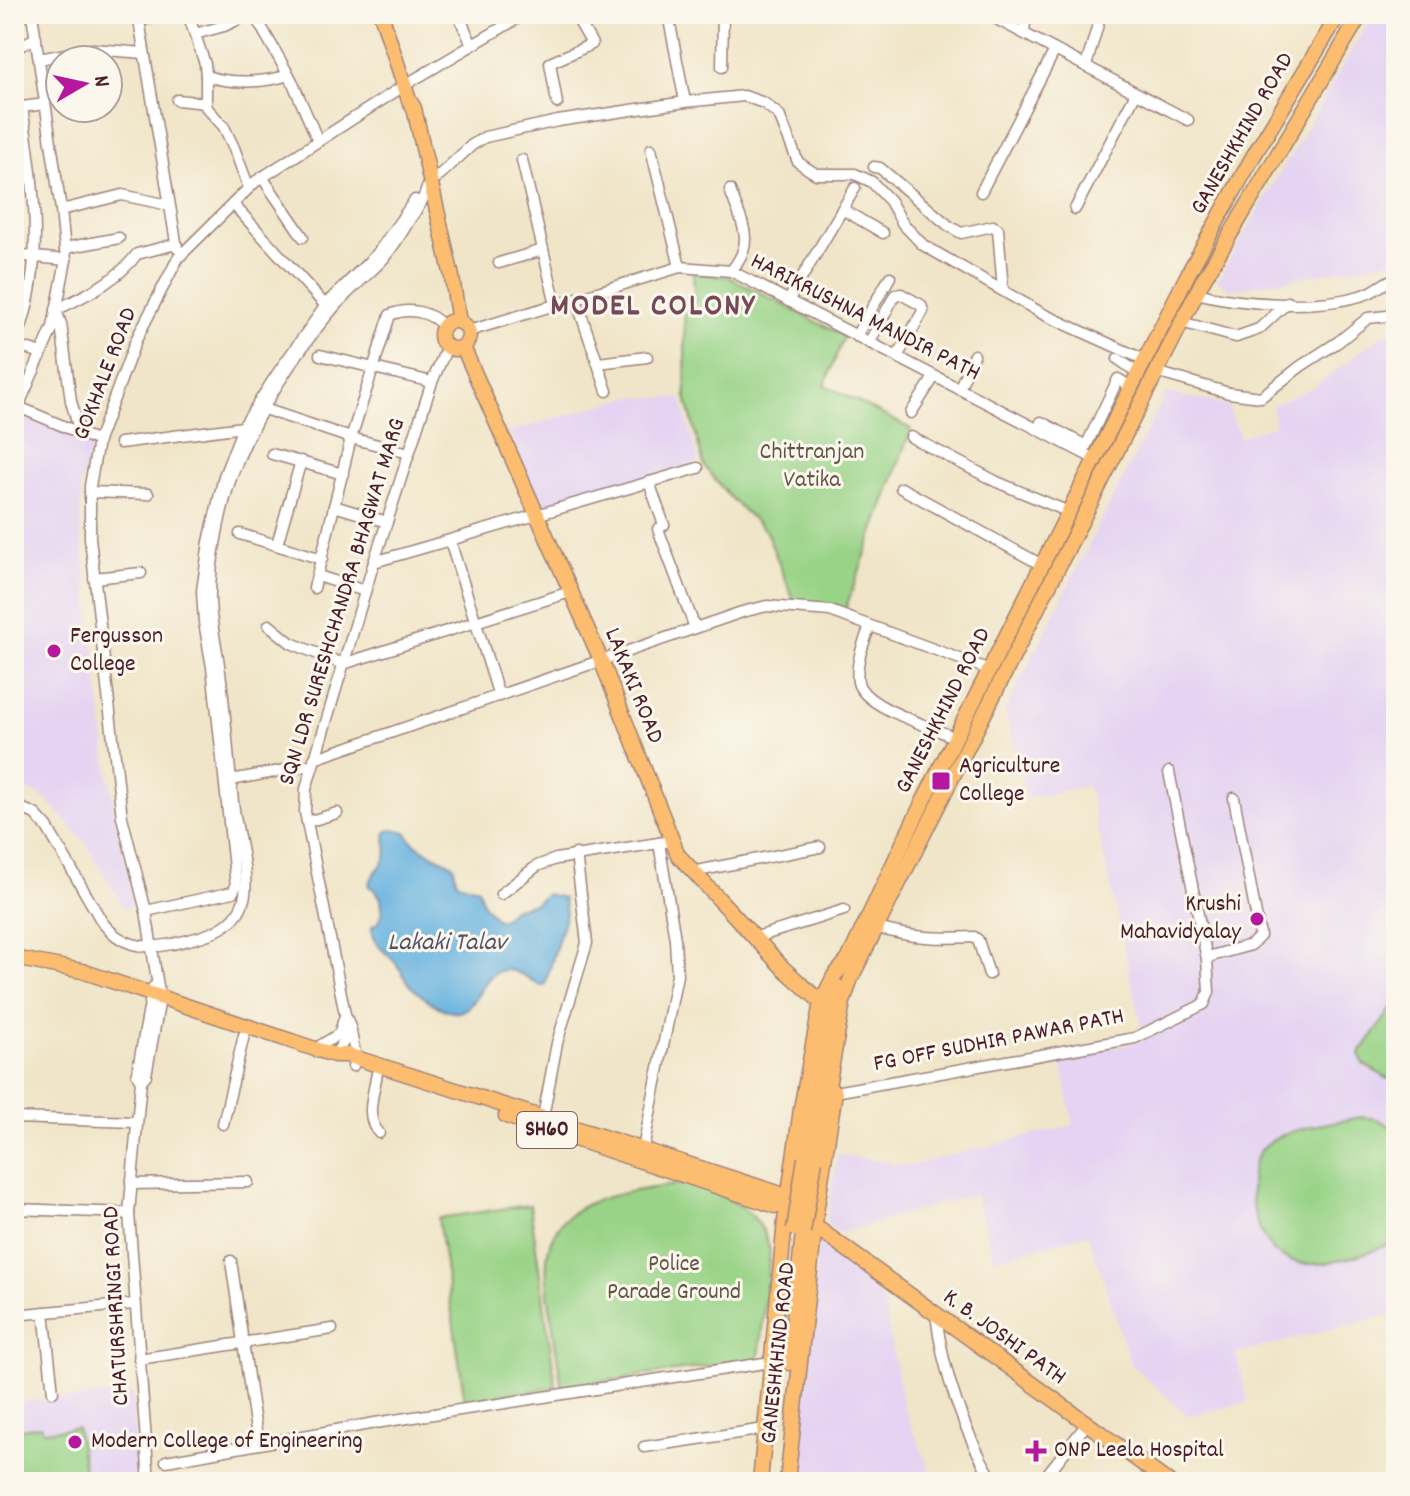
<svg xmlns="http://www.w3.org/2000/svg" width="1410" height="1496" font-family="Dekko,sans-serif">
  <rect width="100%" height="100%" fill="#fbf7ec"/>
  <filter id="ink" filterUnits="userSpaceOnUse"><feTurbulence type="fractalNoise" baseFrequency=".0125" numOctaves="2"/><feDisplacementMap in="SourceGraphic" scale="16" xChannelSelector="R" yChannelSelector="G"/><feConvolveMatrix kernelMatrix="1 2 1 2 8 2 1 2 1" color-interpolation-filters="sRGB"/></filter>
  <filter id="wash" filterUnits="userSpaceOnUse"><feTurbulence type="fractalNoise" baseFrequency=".006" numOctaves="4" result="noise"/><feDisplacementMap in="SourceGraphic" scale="32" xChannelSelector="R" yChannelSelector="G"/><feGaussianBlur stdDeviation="1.8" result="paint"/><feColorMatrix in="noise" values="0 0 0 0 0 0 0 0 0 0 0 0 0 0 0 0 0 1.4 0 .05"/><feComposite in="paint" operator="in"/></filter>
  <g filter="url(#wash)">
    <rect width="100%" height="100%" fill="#f0e5c8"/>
    <g fill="#e4d3f2">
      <polygon points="1373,14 1396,14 1396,260 1231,290 1217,281"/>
      <polygon points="1384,333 1396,335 1396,1313 1236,1354 1248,1402 1188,1416 1131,1364 1088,1234 994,1259 975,1194 840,1233 826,1222 838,1154 908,1166 1073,1125 1061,1060 1145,1040 1088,786 1027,798 1005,710 1166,393 1227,405 1240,437 1275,425 1272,406 1317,385"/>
      <polygon points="629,397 681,398 699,462 540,508 509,432"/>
      <polygon points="14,410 93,444 81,483 81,533 108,769 120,841 136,905 124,908 85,842 48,801 14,782"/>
      <polygon points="819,1238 880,1284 903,1406 935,1482 793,1482"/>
      <polygon points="132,1393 138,1482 14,1482 14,1402"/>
    </g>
    <g fill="#99d387" stroke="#727959" stroke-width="2">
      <polygon points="693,273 729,277 844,336 825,385 911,429 845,610 832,605 794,601 766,531 731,499 704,466 686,397 684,303 695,301"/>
      <polygon points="1396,1003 1396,1083 1363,1064 1360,1053"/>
      <path d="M1361,1117L1377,1119L1396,1129V1240C1375,1252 1319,1270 1296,1262C1289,1260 1279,1256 1274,1251C1251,1230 1240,1165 1267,1144C1288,1127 1334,1123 1361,1117Z"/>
      <path d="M691,1182C726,1198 762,1208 770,1251L759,1359L562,1387C558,1364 555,1342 552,1320C544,1270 536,1223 595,1201C625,1190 660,1188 691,1182Z"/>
      <polygon points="530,1205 556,1387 465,1401 438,1218"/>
      <polygon points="40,1426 44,1431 77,1428 86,1482 14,1482 14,1430"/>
    </g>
    <path fill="#67b2df" stroke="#586885" stroke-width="2" d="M394,829L406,832C417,852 436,854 454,866C456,891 460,881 478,888L483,904L497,920L504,918L513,909L535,903L547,894L563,898L566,913L545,985L541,986C531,980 519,971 507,970C469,969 485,1050 415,990C406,983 402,969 393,960C384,951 367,939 373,925L378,924C384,909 385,894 369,886C371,873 382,868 386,857C389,849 383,840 386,832Z"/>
  </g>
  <g filter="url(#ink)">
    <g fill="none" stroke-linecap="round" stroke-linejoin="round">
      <defs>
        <g id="minor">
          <polyline points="138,14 177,248"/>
          <path d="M188,14L205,64L206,76C232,84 263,83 289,75"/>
          <polyline points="254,14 292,81 318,141"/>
          <polyline points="458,14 472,45"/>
          <polyline points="987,14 1188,120"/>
          <polyline points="139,20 168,15"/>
          <polyline points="1024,32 1026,14"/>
          <polyline points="195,34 224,26 250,14"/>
          <polyline points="14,49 36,38"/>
          <polyline points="39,59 93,49 144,53"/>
          <polyline points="1086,66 1101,14"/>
          <polyline points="722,67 723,14"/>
          <polyline points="206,76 206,107 224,127 234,148 249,188"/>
          <polyline points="177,100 206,103"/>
          <polyline points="685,102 744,96 764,103 779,115 798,162 808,169 816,174 855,174 872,182 890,201 903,224 923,245 1043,314 1145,360"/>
          <polyline points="557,103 550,63 592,44 575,14"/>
          <polyline points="14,108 45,104"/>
          <polyline points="651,149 680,267"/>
          <polyline points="522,160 556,305"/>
          <polyline points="874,167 880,168 949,226 961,233 993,226 998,229 1003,290"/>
          <polyline points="262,177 303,237"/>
          <polyline points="432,182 472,145 485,137 558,121 685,102 668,14"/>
          <path d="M730,190C741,223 757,240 731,271"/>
          <polyline points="981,192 1055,50"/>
          <polyline points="233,204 326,306"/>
          <polyline points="842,209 883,233"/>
          <polyline points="1075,209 1136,93"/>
          <polyline points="61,210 122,195 169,205"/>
          <polyline points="65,248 119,238"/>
          <polyline points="14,255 66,260"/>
          <polyline points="499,263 543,250"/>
          <path d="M1196,293C1243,305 1323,310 1369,293C1378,289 1386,281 1396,278"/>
          <polyline points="576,299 607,391"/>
          <polyline points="788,301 855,188"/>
          <polyline points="1181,322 1236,337 1259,329 1288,302"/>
          <polyline points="469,331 680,267 731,271 1095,459"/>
          <polyline points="856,336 890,277"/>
          <polyline points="869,343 895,295 901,294 921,305 923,311 897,357"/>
          <path d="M14,346C47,269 34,187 22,107"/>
          <polyline points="29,349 41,353"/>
          <polyline points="320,355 432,382"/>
          <polyline points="1118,359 1138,373"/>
          <polyline points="598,363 647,357"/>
          <polyline points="1156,372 1229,393 1261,397 1301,366 1338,342 1368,318 1396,315"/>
          <polyline points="959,389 974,355"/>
          <polyline points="14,405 98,441"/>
          <polyline points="18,407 53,327 66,260 61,210 32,14"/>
          <polyline points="258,407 351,438 409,453"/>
          <polyline points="911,413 934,377"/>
          <polyline points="1039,430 1041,422 1086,446 1118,379 1131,387"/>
          <path d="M80,433L71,401L61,324L56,310C86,295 117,281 137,254L176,244"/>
          <polyline points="911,437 997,482 1069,512"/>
          <polyline points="120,443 243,427"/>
          <polyline points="272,454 343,474"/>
          <polyline points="649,482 664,525"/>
          <polyline points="901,488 1042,565"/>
          <polyline points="90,492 148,494"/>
          <polyline points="334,506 387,522"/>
          <polyline points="658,529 695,628"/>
          <polyline points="240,534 322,559"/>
          <polyline points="450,541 499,696"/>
          <polyline points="277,544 301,461"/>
          <polyline points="374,562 698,468"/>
          <polyline points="318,576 365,591"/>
          <polyline points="94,578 141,573"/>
          <path d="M314,588L351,438L390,315C408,307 431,311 444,327"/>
          <polyline points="269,625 291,643 343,664 570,592"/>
          <path d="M870,626C864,642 855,663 858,682C864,708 932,726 955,738"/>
          <polyline points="314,759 742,612 767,606 830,611 990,670"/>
          <polyline points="1169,772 1207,959"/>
          <polyline points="226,781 312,765"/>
          <path d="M14,805L35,814L47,827L102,922C121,946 143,950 172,944C199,938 236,931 244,899C250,879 237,832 234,810C228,762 226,713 219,665C216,641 209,618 210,594C210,561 221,506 232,475C252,419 296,351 335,306C350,289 368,275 383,259C393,247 402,233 410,219C417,209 424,200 427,188"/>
          <polyline points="307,822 337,813"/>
          <polyline points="692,872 820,847"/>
          <polyline points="501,894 537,866 556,859 665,842"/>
          <polyline points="146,911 233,892 236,886 212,667 204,622 202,591 209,542 224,476 243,427 277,374 329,301 377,254 415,200"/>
          <path d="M878,928C911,938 940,939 974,937L978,940L989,974"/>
          <polyline points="754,938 844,910"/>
          <polyline points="351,1032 356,1058 353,1066"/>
          <polyline points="315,1049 339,1034 345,1016"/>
          <polyline points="335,1055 351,1030 345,1014 305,812 306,789 374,562 432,382 447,347"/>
          <path d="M377,1073C374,1093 364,1117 379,1133"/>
          <polyline points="141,1081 146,1075 160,999 146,911 122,817 90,538 90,486 98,441 136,340 178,258 255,182 405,85 525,14"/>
          <polyline points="835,1092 1135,1038 1204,1004 1209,992 1207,959 1211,956 1251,945 1260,936 1234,798"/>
          <polyline points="543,1117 557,1043 587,943 576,854"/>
          <polyline points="14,1118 136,1122"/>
          <polyline points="223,1124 244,1035"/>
          <polyline points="643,1149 677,975 675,939 659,843"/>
          <polyline points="131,1184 248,1182"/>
          <polyline points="14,1209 129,1213"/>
          <polyline points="231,1261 258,1444"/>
          <polyline points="44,1312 53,1392"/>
          <polyline points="14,1315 134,1304"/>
          <path d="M936,1315C943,1373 964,1433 994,1482"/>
          <polyline points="139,1359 332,1329"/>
          <polyline points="644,1447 765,1429"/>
          <polyline points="166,1461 375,1423 771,1362"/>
          <polyline points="149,1482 129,1213 141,1081 137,1074 153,987"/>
          <polyline points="1041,1482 1086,1425"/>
        </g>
        <g id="major">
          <polyline points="381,14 409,100 414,108 452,277 459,322"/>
          <circle cx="455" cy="335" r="14"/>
          <polyline points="463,347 601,660 678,855 783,968 821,1002"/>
          <polyline points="14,958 82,971 315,1049 335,1055 347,1055 778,1193 787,1206 1168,1482"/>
          <polyline points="506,1116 776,1206 787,1206"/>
          <polyline points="805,1158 832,998 837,986"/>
          <polyline points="815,1160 843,1002 851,978 1202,282 1361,14"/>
          <polyline points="789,1363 803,1232"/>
          <polyline points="760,1482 785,1221 801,1109 821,1002 834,976 848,960 913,822 1190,270 1254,155 1339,14"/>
          <polyline points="787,1482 817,1206 835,1092"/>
        </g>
      </defs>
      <use href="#minor" stroke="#9d827a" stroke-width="13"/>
      <use href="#major" stroke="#9d827a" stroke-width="17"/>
      <use href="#minor" stroke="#fff" stroke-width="10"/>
      <use href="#major" stroke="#fcbd6f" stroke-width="14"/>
      <defs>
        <g id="major-bridge">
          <polyline points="794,1229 805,1158"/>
          <polyline points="803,1232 815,1160"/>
        </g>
      </defs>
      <use href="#major-bridge" stroke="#9d827a" stroke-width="17" stroke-linecap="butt"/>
      <use href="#major-bridge" stroke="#fcbd6f" stroke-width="14"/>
    </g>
  </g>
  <g fill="#b5179e" stroke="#fbf7ec" stroke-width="3">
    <circle cx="54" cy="651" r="8"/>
    <rect x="931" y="771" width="20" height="20" rx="4"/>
    <circle cx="1257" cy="919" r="8"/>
    <circle cx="75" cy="1442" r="8"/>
    <path d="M1032 1439h8v8h8v8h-8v8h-8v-8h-8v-8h8z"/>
  </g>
  <g text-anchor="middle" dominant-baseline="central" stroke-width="6" stroke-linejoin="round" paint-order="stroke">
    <rect fill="#fbf7ec" stroke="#7f6065" stroke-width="2" x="517" y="1112" width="60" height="36" rx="6"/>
    <g font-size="22" font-weight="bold" fill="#4a1f2b">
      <text x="547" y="1130">SH60</text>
    </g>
    <g font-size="24" fill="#4a1f2b" stroke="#fbf7ec">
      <text transform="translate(1243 134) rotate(-60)">GANESHKHIND ROAD</text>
      <text transform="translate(865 318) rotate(27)">HARIKRUSHNA MANDIR PATH</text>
      <text transform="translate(106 374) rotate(-69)">GOKHALE ROAD</text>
      <text transform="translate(343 602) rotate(-73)">SQN LDR SURESHCHANDRA BHAGWAT MARG</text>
      <text transform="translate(633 686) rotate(68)">LAKAKI ROAD</text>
      <text transform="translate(944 711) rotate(-63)">GANESHKHIND ROAD</text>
      <text transform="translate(999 1041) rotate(-11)">FG OFF SUDHIR PAWAR PATH</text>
      <text transform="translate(117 1306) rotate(-93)">CHATURSHRINGI ROAD</text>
      <text transform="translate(1004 1338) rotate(36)">K. B. JOSHI PATH</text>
      <text transform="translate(779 1353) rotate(-84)">GANESHKHIND ROAD</text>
    </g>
    <g font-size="24" fill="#625547" stroke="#fbf7ec">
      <text x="812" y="453">Chittranjan<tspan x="812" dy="28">Vatika</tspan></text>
      <text x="674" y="1265">Police<tspan x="674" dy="28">Parade Ground</tspan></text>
    </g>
    <g font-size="24" fill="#4a1f2b" stroke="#fbf7ec" text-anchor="start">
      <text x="70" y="637">Fergusson<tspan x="70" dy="28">College</tspan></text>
      <text x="959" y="767">Agriculture<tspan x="959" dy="28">College</tspan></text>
      <text x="1241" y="905" text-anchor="end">Krushi<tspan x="1241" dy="28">Mahavidyalay</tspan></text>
      <text x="91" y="1442">Modern College of Engineering</text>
      <text x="1054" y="1451">ONP Leela Hospital</text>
    </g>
    <g font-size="26" font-style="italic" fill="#54526a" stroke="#fbf7ec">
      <text x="447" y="943">Lakaki Talav</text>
    </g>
    <g font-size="32" font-weight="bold" letter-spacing="2" fill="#74495a" stroke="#fbf7ec">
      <text x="653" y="308">MODEL COLONY</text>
    </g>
  </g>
  <rect width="1410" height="1496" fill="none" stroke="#fbf7ec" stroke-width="48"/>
  <g transform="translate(84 84) rotate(81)"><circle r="38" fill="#fbf7ec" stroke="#b4a19f" stroke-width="2"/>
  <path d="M0-6L14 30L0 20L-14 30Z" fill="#b5179e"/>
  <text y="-12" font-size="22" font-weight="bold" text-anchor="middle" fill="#4a1f2b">N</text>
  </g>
</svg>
